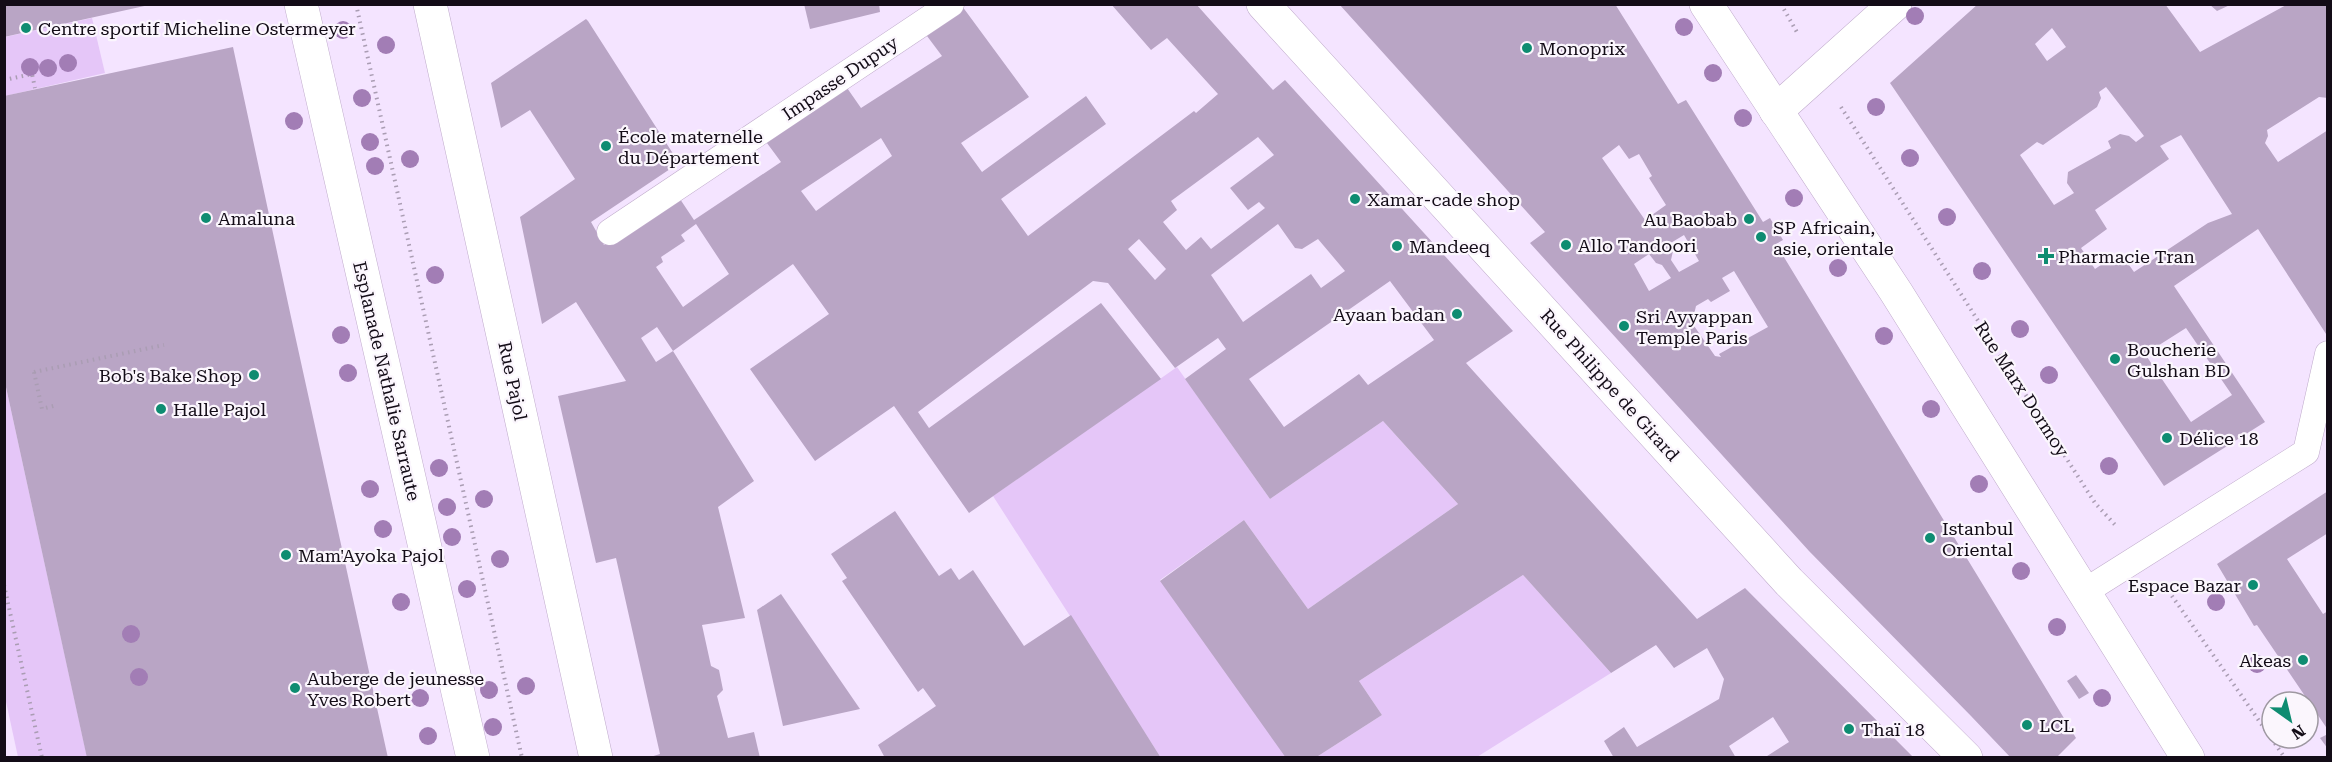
<svg xmlns="http://www.w3.org/2000/svg" width="2332" height="762" font-family="'Roboto Serif',serif">
  <rect width="100%" height="100%" fill="#f4e4ff"/>
  <g fill="#e5c6f8">
    <polygon points="92,18 105,73 5,96 5,37"/>
    <polygon points="1177,367 1270,499 1383,421 1458,504 1308,609 1244,520 1160,580 1286,757 1161,758 993,496"/>
    <polygon points="4,378 87,757 18,757 5,697"/>
    <polygon points="1523,575 1611,673 1477,757 1315,758 1382,715 1359,681"/>
  </g>
  <g fill="#b9a5c5" fill-rule="evenodd">
    <polygon points="4,4 149,4 149,5 4,37"/>
    <polygon points="804,4 879,4 880,12 810,29"/>
    <path d="M1111,4H1196L1273,90L1285,80L1513,331L1466,363L1697,619L1745,588L1914,758H1764L1789,742L1773,717L1729,746L1736,758H1614L1604,741L1624,727L1637,747L1719,699L1724,679L1707,648L1674,668L1656,645L1611,673L1523,575L1359,681L1382,715L1315,758H1286L1160,581L1244,520L1308,609L1458,504L1383,421L1270,499L1185,379L1226,349L1218,338L1175,368L1108,283L1093,281L918,412L929,428L1101,303L1161,379L969,513L894,406L815,461L750,369L829,314L793,264L673,351L657,327L641,338L656,362L673,351L754,481L718,507L745,618L702,625L711,666L719,670L723,690L717,696L728,738L754,732L760,758H647L660,754L616,558L596,563L558,396L626,381L576,302L542,324L520,217L575,179L530,110L501,128L491,83L586,19L588,21L679,163L591,222L604,245L678,196L694,220L781,162L764,139L845,85L861,108L942,56L924,32L962,6L1029,97L961,143L982,172L1086,96L1106,124L1001,199L1028,236L1194,111L1196,113L1218,94L1167,38L1151,50ZM1258,137L1274,155L1230,188L1248,210L1259,202L1265,208L1211,249L1201,237L1186,250L1163,222L1177,210L1171,201ZM881,138L892,156L816,211L801,191ZM696,224L729,274L683,307L656,267L663,262L661,257L685,241L681,235ZM1278,224L1295,248L1302,249L1318,239L1345,271L1321,288L1311,274L1243,322L1211,275ZM1139,239L1166,269L1155,280L1128,249ZM1390,281L1434,340L1368,385L1359,374L1284,427L1249,379Z"/>
    <path d="M1339,4H1615L1678,104L1686,100L1763,222L1770,218L1783,240L1776,244L2076,738L2056,758H2011L1971,716L1809,551L1530,243L1545,232ZM1619,145L1629,159L1639,154L1652,176L1649,178L1666,205L1645,220L1602,158ZM1684,235L1699,261L1679,272L1671,260L1673,251L1669,244ZM1649,254L1656,263L1662,265L1671,278L1649,291L1634,264ZM1734,271L1768,327L1719,354L1721,357L1715,356L1692,323L1696,306L1708,299L1711,302L1730,291L1722,278Z"/>
    <path d="M1978,4H2165L2200,52L2288,4H2328V98L2319,97L2267,130L2268,136L2265,143L2278,162L2328,130V337L2258,229L2174,286L2265,422L2164,486L1890,83ZM2052,28L2066,47L2047,61L2035,44ZM2106,87L2144,136L2136,142L2129,136L2120,134L2108,141L2111,148L2068,172L2067,183L2074,193L2054,205L2020,155L2037,142L2043,145L2097,107L2101,98L2099,92ZM2181,135L2232,214L2208,223L2134,272L2120,252L2095,269L2081,248L2107,229L2095,210L2169,159L2160,146ZM2186,328L2232,395L2191,422L2145,354Z"/>
    <polygon points="2209,4 2232,4 2217,11"/>
    <polygon points="233,47 291,317 388,758 87,758 4,378 4,96"/>
    <polygon points="2328,491 2328,533 2287,559 2323,614 2328,611 2328,730 2257,625 2254,626 2217,564"/>
    <polygon points="895,511 939,576 951,568 959,580 973,570 1024,646 1071,615 1161,758 885,758 878,745 936,706 923,688 918,692 842,581 847,578 831,554"/>
    <polygon points="781,594 860,709 783,726 757,610"/>
    <polygon points="2076,675 2089,693 2079,699 2067,681"/>
    <polygon points="2328,734 2328,749 2320,738"/>
  </g>
  <g fill="none" stroke-linecap="round" stroke-linejoin="round">
    <defs>
      <g id="lane">
        <polyline points="610,232 951,4"/>
        <polyline points="2084,592 2306,452 2328,354"/>
      </g>
      <g id="street">
        <polyline points="301,4 473,758"/>
        <polyline points="430,4 596,758"/>
        <polyline points="1263,4 1789,582 1966,758"/>
      </g>
      <polyline id="secondary" points="1776,111 1895,4"/>
      <polyline id="primary" points="1706,4 1896,292 2188,758"/>
    </defs>
    <use href="#lane" stroke="#c0accc" stroke-width="27"/>
    <use href="#street" stroke="#c0accc" stroke-width="34"/>
    <use href="#secondary" stroke="#c0accc" stroke-width="34"/>
    <use href="#primary" stroke="#c0accc" stroke-width="34"/>
    <g stroke="#aa9db3" stroke-width="4" stroke-dasharray="1.5 4.5" stroke-linecap="butt">
      <polyline points="356,4 522,758"/>
      <polyline points="1781,4 1798,34"/>
      <polyline points="4,80 32,74 35,88"/>
      <polyline points="1841,107 2095,503 2117,527"/>
      <polyline points="34,372 42,409 57,405"/>
      <polyline points="4,585 42,758"/>
      <polyline points="2165,586 2285,758"/>
    </g>
    <use href="#lane" stroke="#fff" stroke-width="26"/>
    <use href="#street" stroke="#fff" stroke-width="33"/>
    <use href="#secondary" stroke="#fff" stroke-width="33"/>
    <use href="#primary" stroke="#fff" stroke-width="33"/>
    <polyline stroke="#aa9db3" stroke-width="4" stroke-dasharray="1.5 4.5" stroke-linecap="butt" points="34,372 164,345"/>
  </g>
  <g fill="#a27db5">
    <circle cx="1915" cy="16" r="9"/>
    <circle cx="1684" cy="27" r="9"/>
    <circle cx="343" cy="30" r="9"/>
    <circle cx="386" cy="45" r="9"/>
    <circle cx="68" cy="63" r="9"/>
    <circle cx="30" cy="67" r="9"/>
    <circle cx="48" cy="68" r="9"/>
    <circle cx="1713" cy="73" r="9"/>
    <circle cx="362" cy="98" r="9"/>
    <circle cx="1876" cy="107" r="9"/>
    <circle cx="1743" cy="118" r="9"/>
    <circle cx="294" cy="121" r="9"/>
    <circle cx="370" cy="142" r="9"/>
    <circle cx="1910" cy="158" r="9"/>
    <circle cx="410" cy="159" r="9"/>
    <circle cx="375" cy="166" r="9"/>
    <circle cx="1794" cy="198" r="9"/>
    <circle cx="1947" cy="217" r="9"/>
    <circle cx="1838" cy="268" r="9"/>
    <circle cx="1982" cy="271" r="9"/>
    <circle cx="435" cy="275" r="9"/>
    <circle cx="2020" cy="329" r="9"/>
    <circle cx="341" cy="335" r="9"/>
    <circle cx="1884" cy="336" r="9"/>
    <circle cx="348" cy="373" r="9"/>
    <circle cx="2049" cy="375" r="9"/>
    <circle cx="1931" cy="409" r="9"/>
    <circle cx="2109" cy="466" r="9"/>
    <circle cx="439" cy="468" r="9"/>
    <circle cx="1979" cy="484" r="9"/>
    <circle cx="370" cy="489" r="9"/>
    <circle cx="484" cy="499" r="9"/>
    <circle cx="447" cy="507" r="9"/>
    <circle cx="383" cy="529" r="9"/>
    <circle cx="452" cy="537" r="9"/>
    <circle cx="500" cy="559" r="9"/>
    <circle cx="2021" cy="571" r="9"/>
    <circle cx="467" cy="589" r="9"/>
    <circle cx="401" cy="602" r="9"/>
    <circle cx="2216" cy="602" r="9"/>
    <circle cx="2057" cy="627" r="9"/>
    <circle cx="131" cy="634" r="9"/>
    <circle cx="2257" cy="664" r="9"/>
    <circle cx="139" cy="677" r="9"/>
    <circle cx="526" cy="686" r="9"/>
    <circle cx="489" cy="690" r="9"/>
    <circle cx="420" cy="698" r="9"/>
    <circle cx="2102" cy="698" r="9"/>
    <circle cx="493" cy="727" r="9"/>
    <circle cx="428" cy="736" r="9"/>
  </g>
  <g fill="#0e8c71" stroke="#fbf6fd" stroke-width="2">
    <circle cx="26" cy="28" r="6"/>
    <circle cx="1527" cy="48" r="6"/>
    <circle cx="606" cy="146" r="6"/>
    <circle cx="1355" cy="199" r="6"/>
    <circle cx="206" cy="218" r="6"/>
    <circle cx="1749" cy="219" r="6"/>
    <circle cx="1761" cy="237" r="6"/>
    <circle cx="1566" cy="245" r="6"/>
    <circle cx="1397" cy="246" r="6"/>
    <path d="M2043 247h6v6h6v6h-6v6h-6v-6h-6v-6h6z"/>
    <circle cx="1457" cy="314" r="6"/>
    <circle cx="1624" cy="326" r="6"/>
    <circle cx="2115" cy="359" r="6"/>
    <circle cx="254" cy="375" r="6"/>
    <circle cx="161" cy="409" r="6"/>
    <circle cx="2167" cy="438" r="6"/>
    <circle cx="1930" cy="538" r="6"/>
    <circle cx="286" cy="555" r="6"/>
    <circle cx="2253" cy="585" r="6"/>
    <circle cx="2303" cy="660" r="6"/>
    <circle cx="295" cy="688" r="6"/>
    <circle cx="2027" cy="725" r="6"/>
    <circle cx="1849" cy="729" r="6"/>
  </g>
  <g text-anchor="middle" dominant-baseline="central" stroke-width="4.5" stroke-linejoin="round" paint-order="stroke">
    <g font-size="18" fill="#130c17" stroke="#fbf6fd" text-anchor="start">
      <text x="38" y="28">Centre sportif Micheline Ostermeyer</text>
      <text x="1539" y="48">Monoprix</text>
      <text x="618" y="136">École maternelle<tspan x="618" dy="21">du Département</tspan></text>
      <text x="1367" y="199">Xamar-cade shop</text>
      <text x="218" y="218">Amaluna</text>
      <text x="1737" y="219" text-anchor="end">Au Baobab</text>
      <text x="1773" y="227">SP Africain,<tspan x="1773" dy="21">asie, orientale</tspan></text>
      <text x="1578" y="245">Allo Tandoori</text>
      <text x="1409" y="246">Mandeeq</text>
      <text x="2058" y="256">Pharmacie Tran</text>
      <text x="1445" y="314" text-anchor="end">Ayaan badan</text>
      <text x="1636" y="316">Sri Ayyappan<tspan x="1636" dy="21">Temple Paris</tspan></text>
      <text x="2127" y="349">Boucherie<tspan x="2127" dy="21">Gulshan BD</tspan></text>
      <text x="242" y="375" text-anchor="end">Bob's Bake Shop</text>
      <text x="173" y="409">Halle Pajol</text>
      <text x="2179" y="438">Délice 18</text>
      <text x="1942" y="528">Istanbul<tspan x="1942" dy="21">Oriental</tspan></text>
      <text x="298" y="555">Mam'Ayoka Pajol</text>
      <text x="2241" y="585" text-anchor="end">Espace Bazar</text>
      <text x="2291" y="660" text-anchor="end">Akeas</text>
      <text x="307" y="678">Auberge de jeunesse<tspan x="307" dy="21">Yves Robert</tspan></text>
      <text x="2039" y="725">LCL</text>
      <text x="1861" y="729">Thaï 18</text>
    </g>
    <g font-size="18" fill="#130c17" stroke="#fbf6fd">
      <text transform="translate(840 78) rotate(-34)">Impasse Dupuy</text>
      <text transform="translate(387 381) rotate(77)">Esplanade Nathalie Sarraute</text>
      <text transform="translate(513 381) rotate(78)">Rue Pajol</text>
      <text transform="translate(1610 385) rotate(48)">Rue Philippe de Girard</text>
      <text transform="translate(2022 389) rotate(57)">Rue Marx Dormoy</text>
    </g>
  </g>
  <rect width="2332" height="762" fill="none" stroke="#130c17" stroke-width="12"/>
  <g transform="translate(2290 720) rotate(146)"><circle r="28" fill="#fbf6fd" stroke="#9e98a1" stroke-width="1.5"/>
  <path d="M0-4.5L10 22L0 15L-10 22Z" fill="#0e8c71"/>
  <text y="-9" font-size="16" font-weight="bold" text-anchor="middle" fill="#130c17">N</text>
  </g>
</svg>
